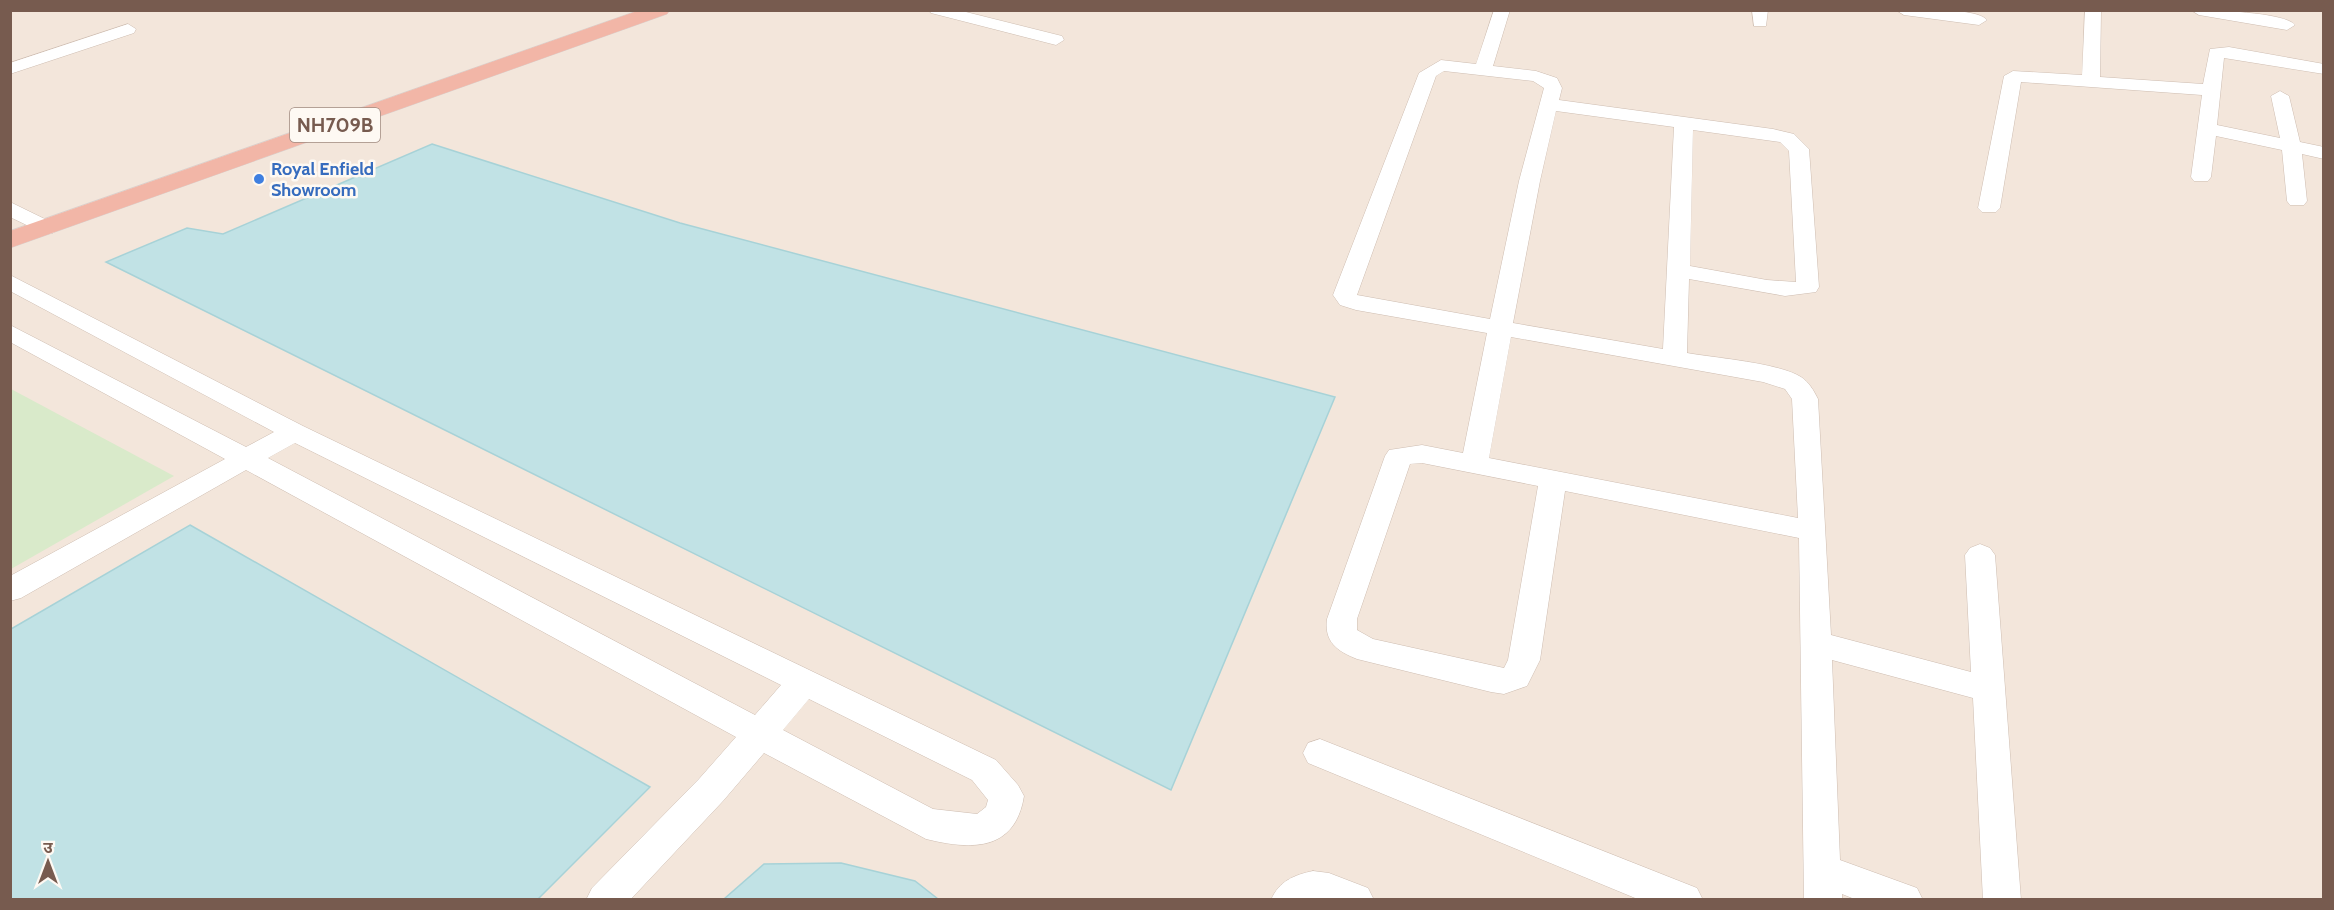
<svg xmlns="http://www.w3.org/2000/svg" width="2334" height="910" font-family="Cabin,'Noto Sans Devanagari',sans-serif">
  <rect width="100%" height="100%" fill="#fcf5ec"/>
  <rect fill="#f3e6db" x="11" y="11" width="2312" height="888"/>
  <polygon fill="#d9eaca" points="11,389 174,476 11,569"/>
  <g fill="#c1e2e5" stroke="#a7d2d7" stroke-width="1.5">
    <polygon points="432,144 680,223 1335,397 1171,790 106,262 187,228 223,234"/>
    <polygon points="190,525 650,787 538,899 11,899 11,629"/>
    <polygon points="841,863 915,881 938,899 724,899 764,864"/>
  </g>
  <g fill="none" stroke-linecap="round" stroke-linejoin="round">
    <defs>
      <g id="minor">
        <polygon points="929,10 958,10 1062,36 1064,40 1056,45 931,13"/>
        <path d="M1494,10H1510L1493,66L1536,71L1557,78L1562,88L1559,100L1773,129L1794,134L1809,149L1819,287L1816,292L1785,296L1689,279L1687,353C1716,358 1779,363 1801,377C1809,382 1814,391 1818,399L1831,635L1971,672L1965,555L1970,548L1980,544L1990,548L1995,555L2021,900H1983L1973,698L1832,660L1840,860L1917,888L1923,900H1857L1842,894V900H1804L1799,538L1565,491L1540,660L1527,686L1504,694L1491,692L1357,659C1337,651 1324,642 1327,619L1385,456L1389,450L1422,445L1463,453L1487,333L1356,310L1340,305L1333,295L1419,73L1441,60L1476,64ZM1444,71L1533,81L1544,88L1519,181L1490,319L1357,295L1436,76ZM1556,111L1674,127L1663,349L1513,323L1540,181ZM1693,130L1780,142L1789,151L1796,282L1767,280L1690,266ZM1511,337L1763,382L1785,389L1792,399L1798,518L1489,458ZM1422,463L1538,486L1508,660L1504,668L1373,639L1357,630V619L1410,464Z"/>
        <polygon points="1752,10 1768,10 1766,26 1754,26"/>
        <path d="M1896,10C1915,10 1976,7 1987,20L1979,25L1904,15Z"/>
        <polygon points="2085,10 2101,10 2100,77 2203,84 2210,49 2229,47 2324,64 2324,74 2224,58 2217,125 2280,138 2271,96 2280,91 2289,96 2300,142 2324,147 2324,159 2302,154 2307,201 2304,205 2290,205 2287,201 2282,150 2216,136 2211,177 2208,181 2194,181 2191,177 2202,95 2021,82 2000,208 1996,212 1982,212 1978,208 2004,76 2013,71 2082,75"/>
        <path d="M2191,10C2210,10 2285,12 2295,25L2287,30L2199,15Z"/>
        <polygon points="128,24 136,29 134,33 10,74 10,63"/>
        <polygon points="10,202 53,223 56,228 53,233 45,234 10,217"/>
        <path d="M10,275L303,426L996,760L1018,785L1024,796C1015,852 971,850 926,839L764,753L723,801L630,900H586L592,888L699,779L736,737L246,470L21,598L10,601V576L225,459L10,342V325L246,447L274,432L10,291ZM295,443L781,685L755,715L268,458ZM809,699L972,780L988,800L986,807L977,814L933,809L783,730Z"/>
        <polygon points="1320,739 1697,888 1703,900 1640,900 1308,763 1303,753 1308,743"/>
        <path d="M1313,871L1329,873L1368,888L1374,900H1271C1279,881 1294,875 1313,871Z"/>
      </g>
      <polygon id="highway" points="640,10 670,10 667,14 10,248 10,231"/>
    </defs>
    <use href="#minor" stroke="#cebdb1" stroke-width="1"/>
    <use href="#highway" stroke="#d9d1ce" stroke-width="1"/>
    <use href="#minor" fill="#fff" fill-rule="evenodd"/>
    <use href="#highway" fill="#f2b6a7" fill-rule="evenodd"/>
  </g>
  <circle fill="#3f7fe0" stroke="#fef9f3" stroke-width="2" cx="259" cy="179" r="6"/>
  <g text-anchor="middle" dominant-baseline="central" stroke-width="5" stroke-linejoin="round" paint-order="stroke">
    <g font-size="18" font-weight="bold" fill="#366cbe" stroke="#fef9f3" text-anchor="start">
      <text x="271" y="169">Royal Enfield<tspan x="271" dy="21">Showroom</tspan></text>
    </g>
    <rect fill="#fef9f3" stroke="#a08a80" stroke-width="1.5" x="290" y="108" width="90" height="34" rx="4.5"/>
    <g font-size="20" font-weight="bold" fill="#775b4f">
      <text x="335" y="125">NH709B</text>
    </g>
  </g>
  <rect width="2334" height="910" fill="none" stroke="#775b4f" stroke-width="24"/>
  <g transform="translate(48 862)" stroke="#fef9f3" stroke-width="4.5" paint-order="stroke">
  <path d="M0-4.5L10 22L0 15L-10 22Z" fill="#775b4f"/>
  <text y="-9" font-size="16" font-weight="bold" text-anchor="middle" fill="#775b4f">उ</text>
  </g>
</svg>
